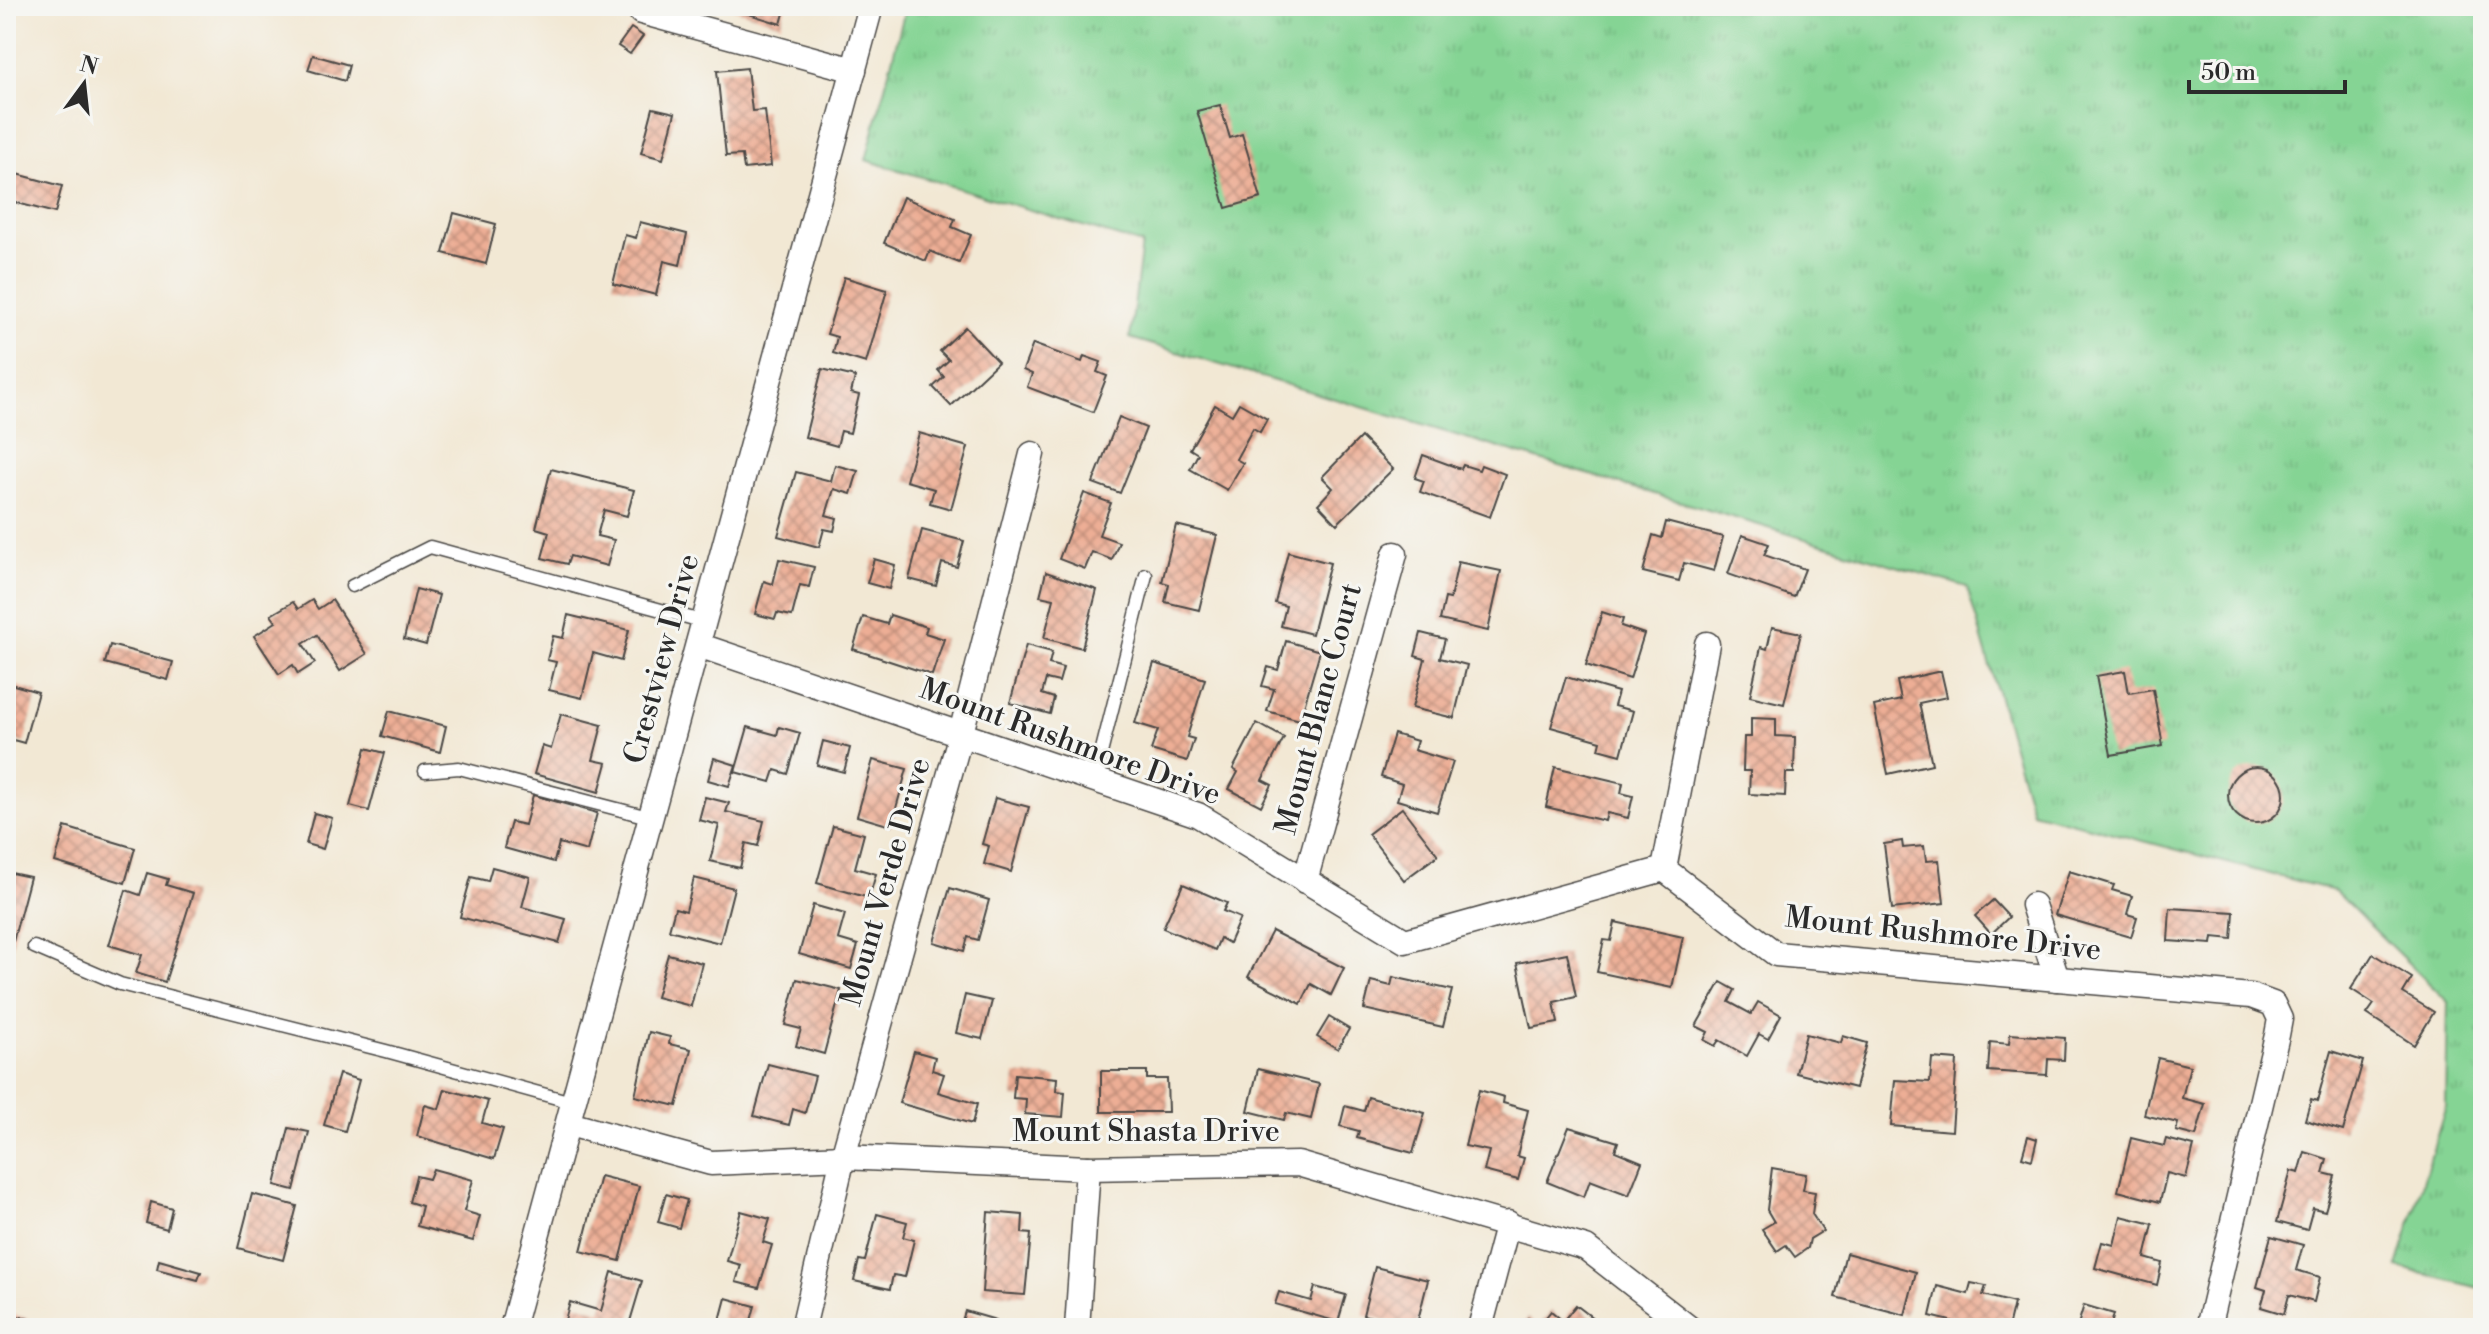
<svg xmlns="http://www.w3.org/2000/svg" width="2489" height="1334" font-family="'Libre Bodoni',serif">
  <defs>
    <pattern id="grass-tufts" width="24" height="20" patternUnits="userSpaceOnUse" patternTransform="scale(2)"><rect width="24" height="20" fill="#85d494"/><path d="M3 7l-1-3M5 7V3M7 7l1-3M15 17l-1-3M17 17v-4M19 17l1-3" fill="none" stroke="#73b680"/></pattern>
    <pattern id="building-cross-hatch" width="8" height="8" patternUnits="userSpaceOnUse" patternTransform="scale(2)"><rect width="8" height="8" fill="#edae95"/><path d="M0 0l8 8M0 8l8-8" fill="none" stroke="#c08e7a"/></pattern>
  </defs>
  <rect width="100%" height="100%" fill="#f6f6f2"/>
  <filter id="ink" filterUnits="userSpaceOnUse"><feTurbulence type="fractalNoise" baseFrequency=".0125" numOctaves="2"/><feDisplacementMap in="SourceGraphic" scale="16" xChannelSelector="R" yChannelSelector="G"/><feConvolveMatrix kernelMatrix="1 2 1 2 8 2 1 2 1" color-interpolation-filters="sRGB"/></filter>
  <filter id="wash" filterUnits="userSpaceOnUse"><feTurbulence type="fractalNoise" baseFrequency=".006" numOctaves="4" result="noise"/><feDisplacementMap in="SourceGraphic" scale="32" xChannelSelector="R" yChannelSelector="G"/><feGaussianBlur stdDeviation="1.8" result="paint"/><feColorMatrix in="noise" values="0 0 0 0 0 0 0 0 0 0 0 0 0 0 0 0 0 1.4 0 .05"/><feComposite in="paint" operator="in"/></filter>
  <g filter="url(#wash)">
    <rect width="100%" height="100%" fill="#f2e8d4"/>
    <polygon fill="url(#grass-tufts)" stroke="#588060" stroke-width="2" points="906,6 2483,6 2483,1289 2397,1267 2446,1106 2448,1002 2335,891 2032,812 1967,587 1130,338 1142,244 866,160"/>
    <g id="blocks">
      <g fill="url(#building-cross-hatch)">
        <polygon points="723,6 786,6 781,24"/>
        <polygon points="631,28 643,36 630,54 618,46"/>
        <polygon points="313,55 349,65 345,81 308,70"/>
        <polygon points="747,68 752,111 765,110 771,166 744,169 742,155 726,156 717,71"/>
        <polygon points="1220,105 1230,138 1242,134 1261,198 1226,208 1197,111"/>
        <polygon points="653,108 675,113 663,159 641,153"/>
        <polygon points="6,171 62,186 55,213 6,200"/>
        <polygon points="903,197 955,219 952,227 971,235 959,263 930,251 926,261 884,243"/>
        <polygon points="454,213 496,224 486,264 443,253"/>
        <polygon points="640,222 687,234 680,265 664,261 656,295 613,284 625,235 636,238"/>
        <polygon points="844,277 887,290 866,363 833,353 837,337 827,334"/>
        <polygon points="965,327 998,362 951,406 933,387 944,377 938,370 949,360 940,351"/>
        <polygon points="1033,344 1082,362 1084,356 1101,362 1097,372 1107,376 1093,412 1027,387 1032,374 1023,370"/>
        <polygon points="822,369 855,377 851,393 859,395 850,433 841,431 837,446 805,437"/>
        <polygon points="1239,403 1267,419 1260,432 1253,428 1236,459 1243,463 1227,490 1190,469 1198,454 1190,449 1215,405 1232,415"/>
        <polygon points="1119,417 1146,428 1120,493 1093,483"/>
        <polygon points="919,433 968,447 951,509 930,503 934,489 906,481"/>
        <polygon points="1361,437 1393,469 1337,524 1318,504 1333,488 1322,477"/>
        <polygon points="1423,455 1461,469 1463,465 1479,470 1481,465 1505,474 1490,517 1420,492 1424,481 1415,478"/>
        <polygon points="835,465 858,471 851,494 834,489 826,515 837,518 834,531 824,529 819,547 778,536 796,472 831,481"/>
        <polygon points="551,469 634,490 627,516 604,510 597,536 614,540 607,566 570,556 567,564 542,558 549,532 536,528"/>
        <polygon points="1084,493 1111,503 1099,535 1119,542 1112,560 1092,552 1085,569 1059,559"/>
        <polygon points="1666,522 1723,537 1714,571 1684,563 1679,581 1643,572 1653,535 1662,538"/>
        <polygon points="1176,525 1217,535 1199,610 1165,602 1169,584 1162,582"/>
        <polygon points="922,530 964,541 957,567 942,563 936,586 909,579"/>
        <polygon points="1742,535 1769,544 1764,555 1805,569 1794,597 1728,574"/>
        <polygon points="1288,552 1330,563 1312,634 1281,626 1286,606 1275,603"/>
        <polygon points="779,559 814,567 809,587 800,585 792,616 777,613 775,619 755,614 764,581 773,584"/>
        <polygon points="874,559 895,565 889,589 867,583"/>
        <polygon points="1458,562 1501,571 1488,631 1440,620 1445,598 1450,599"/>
        <polygon points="1046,572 1097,590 1082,648 1044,638 1054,599 1040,596"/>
        <polygon points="416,589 439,595 426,645 404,639"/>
        <polygon points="312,600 318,609 332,600 367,654 340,671 317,635 303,644 315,663 298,674 293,665 279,674 254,636 276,622 271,615 293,602 298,609"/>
        <polygon points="1602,612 1623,619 1621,626 1644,634 1630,679 1586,665"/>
        <polygon points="568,615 629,630 621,661 593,653 582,698 549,690 556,662 547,660 553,636 563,638"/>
        <polygon points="890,615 927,627 925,633 944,639 932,675 853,649 863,617 887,624"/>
        <polygon points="1772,627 1801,633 1784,704 1750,696 1761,647 1767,649"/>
        <polygon points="1421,633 1445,639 1440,658 1467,665 1454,718 1412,708 1425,659 1415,656"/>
        <polygon points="1286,641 1320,651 1300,720 1267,711 1274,689 1262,686 1268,667 1278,670"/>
        <polygon points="110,645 173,662 168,680 105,663"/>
        <polygon points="1026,645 1052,652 1049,664 1063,668 1059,682 1046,679 1042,694 1054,698 1050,714 1010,703"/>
        <polygon points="1154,663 1205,679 1187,737 1194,739 1187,761 1151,750 1158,730 1135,723"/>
        <polygon points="1941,671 1947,697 1919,703 1932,764 1888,774 1874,706 1901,700 1897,681"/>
        <polygon points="2125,671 2129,693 2153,689 2163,746 2111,755 2096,676"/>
        <polygon points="1566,677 1618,692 1614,706 1633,711 1621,755 1599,749 1601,741 1551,727"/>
        <polygon points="7,683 38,692 24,743 6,738"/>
        <polygon points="389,711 446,726 440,752 382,736"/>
        <polygon points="561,714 602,725 593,760 607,763 599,792 534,774 542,746 551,749"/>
        <polygon points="1751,718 1776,719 1776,736 1795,737 1794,773 1786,773 1785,796 1749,794 1750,771 1743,771 1744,737 1751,737"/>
        <polygon points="1257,723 1284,738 1262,780 1272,785 1261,806 1229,789 1238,772 1233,769"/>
        <polygon points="748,727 777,735 779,727 800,733 788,774 775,770 771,782 735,772"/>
        <polygon points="1394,734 1417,741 1414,750 1453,762 1437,812 1397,800 1402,784 1381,777"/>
        <polygon points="823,741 850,748 844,772 817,765"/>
        <polygon points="366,748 385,753 369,811 350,806"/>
        <polygon points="714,758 736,765 729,786 708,780"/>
        <polygon points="873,760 907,769 891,826 857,816"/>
        <circle cx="2256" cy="795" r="28"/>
        <polygon points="1555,767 1623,783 1621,793 1633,796 1628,818 1607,813 1605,821 1546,807"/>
        <polygon points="533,795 597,813 587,851 559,843 554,862 504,848 511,822 525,825"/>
        <polygon points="705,797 729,803 726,812 764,821 758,846 746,843 740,868 710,861 719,825 699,820"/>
        <polygon points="995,798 1029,807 1011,872 984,864 989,846 982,844"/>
        <polygon points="1402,808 1438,855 1404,880 1368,834"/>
        <polygon points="314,813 332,818 323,849 306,844"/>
        <polygon points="833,826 864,834 855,868 876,874 869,898 817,883"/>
        <polygon points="65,827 135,848 125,883 55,862"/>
        <polygon points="1902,841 1903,848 1924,846 1926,861 1939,860 1944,903 1892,909 1884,844"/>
        <polygon points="492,867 530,877 522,907 566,919 559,943 460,917 471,877 488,881"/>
        <polygon points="2069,871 2114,885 2112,890 2132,896 2127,914 2137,917 2131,937 2055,915"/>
        <polygon points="11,873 30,877 11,949 6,947 6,887"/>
        <polygon points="147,873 168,879 166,885 193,893 165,982 136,973 142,955 109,945 126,890 140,895"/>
        <polygon points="694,878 734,888 720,943 669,930 675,908 686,911"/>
        <polygon points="1183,884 1227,903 1223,911 1240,918 1229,943 1220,938 1215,950 1163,928"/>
        <polygon points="950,888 989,900 978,940 968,937 964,951 934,942"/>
        <polygon points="1993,900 2009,917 1991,934 1975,916"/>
        <polygon points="813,905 845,914 838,939 858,945 851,969 799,954"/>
        <polygon points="2170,908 2234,912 2232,939 2213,937 2212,944 2168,941"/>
        <polygon points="1615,922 1683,937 1672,988 1597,972 1604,940 1611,941"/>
        <polygon points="1272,931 1344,968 1331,995 1311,984 1301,1004 1248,977"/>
        <polygon points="1567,953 1576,997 1554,1002 1558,1023 1531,1028 1517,963"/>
        <polygon points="668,954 702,963 691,1006 656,997"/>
        <polygon points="2373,954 2412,978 2403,993 2434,1012 2414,1045 2367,1014 2374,1004 2351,989"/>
        <polygon points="1393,977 1452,990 1443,1027 1364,1009 1371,981 1391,986"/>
        <polygon points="797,979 841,990 824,1054 796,1046 801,1029 785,1025"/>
        <polygon points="1721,982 1735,990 1729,1002 1751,1014 1758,1002 1781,1015 1768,1039 1759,1034 1747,1056 1719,1040 1715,1046 1704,1040 1708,1032 1696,1026"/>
        <polygon points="965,995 992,1001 982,1039 956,1033"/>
        <polygon points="1329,1017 1349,1029 1338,1049 1317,1037"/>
        <polygon points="649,1032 670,1037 669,1044 691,1049 677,1106 635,1096"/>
        <polygon points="1806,1034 1841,1043 1843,1036 1867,1043 1855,1088 1796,1073"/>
        <polygon points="2010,1034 2065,1038 2064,1060 2048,1059 2047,1075 1988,1071 1990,1042 2009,1044"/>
        <polygon points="914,1051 935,1057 932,1070 944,1074 938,1092 977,1104 972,1124 899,1103"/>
        <polygon points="2331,1051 2363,1061 2343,1131 2305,1120 2311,1099 2317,1101"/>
        <polygon points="1932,1058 1957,1060 1952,1131 1891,1126 1895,1080 1930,1082"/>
        <polygon points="2158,1058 2190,1066 2182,1098 2205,1104 2196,1136 2176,1131 2178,1123 2144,1115"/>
        <polygon points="768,1064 815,1076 805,1113 793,1109 789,1125 754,1116"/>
        <polygon points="1258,1069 1319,1084 1311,1119 1286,1113 1284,1120 1248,1111"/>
        <polygon points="1101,1071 1147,1071 1147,1079 1167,1079 1168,1112 1101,1112"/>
        <polygon points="339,1074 359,1080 345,1131 324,1125"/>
        <polygon points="1015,1074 1057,1078 1056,1091 1065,1092 1063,1117 1025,1114 1026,1099 1013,1098"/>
        <polygon points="445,1089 488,1101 482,1123 503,1129 494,1159 417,1136 425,1105 439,1109"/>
        <polygon points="1479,1090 1504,1097 1503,1103 1528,1110 1517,1156 1524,1158 1518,1180 1484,1171 1489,1151 1465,1146"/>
        <polygon points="1368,1097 1425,1113 1413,1153 1357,1138 1359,1131 1340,1126 1345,1106 1364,1111"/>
        <polygon points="1569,1127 1618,1142 1615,1151 1642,1162 1629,1195 1590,1180 1584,1197 1547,1182"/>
        <polygon points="289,1128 309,1132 294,1190 275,1185"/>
        <polygon points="2028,1136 2037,1139 2032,1160 2022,1157"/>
        <polygon points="2131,1138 2164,1146 2166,1139 2194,1146 2186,1178 2167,1173 2160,1202 2118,1191"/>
        <polygon points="2305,1152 2327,1159 2323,1173 2335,1176 2325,1211 2313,1208 2307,1230 2277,1222 2291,1171 2299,1173"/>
        <polygon points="1772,1168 1806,1174 1803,1190 1815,1192 1812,1214 1823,1231 1810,1239 1808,1248 1795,1257 1786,1245 1777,1251 1762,1229 1774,1222 1767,1210"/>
        <polygon points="433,1169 473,1180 464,1211 480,1216 473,1241 417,1226 422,1206 409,1202 416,1176 429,1179"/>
        <polygon points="600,1176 639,1186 620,1261 581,1251"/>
        <polygon points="252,1194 297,1206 283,1260 238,1248"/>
        <polygon points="666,1194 687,1200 679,1228 658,1222"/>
        <polygon points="151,1202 172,1208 167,1229 146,1223"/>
        <polygon points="741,1211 770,1219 763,1242 772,1245 759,1288 736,1282 741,1265 727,1261"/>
        <polygon points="988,1212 1023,1215 1022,1233 1031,1234 1025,1295 982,1292"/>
        <polygon points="877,1214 907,1222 903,1237 914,1240 905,1277 893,1275 890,1289 854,1281 859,1260 865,1261"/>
        <polygon points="2121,1216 2153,1224 2145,1258 2162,1263 2157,1285 2095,1268 2102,1242 2114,1245"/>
        <polygon points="2271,1236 2303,1245 2296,1270 2320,1277 2314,1302 2289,1295 2284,1314 2261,1307 2266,1290 2257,1287"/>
        <polygon points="1846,1253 1916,1272 1905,1315 1835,1297"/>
        <polygon points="159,1260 201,1272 198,1280 157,1269"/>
        <polygon points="1375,1267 1428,1280 1416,1328 1363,1315"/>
        <polygon points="612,1272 642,1281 628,1328 579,1328 564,1324 570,1302 601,1311"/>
        <polygon points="1971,1283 1986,1286 1983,1295 2014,1303 2008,1328 1979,1328 1930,1316 1937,1286 1968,1294"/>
        <polygon points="1315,1287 1346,1295 1338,1322 1275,1304 1279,1292 1311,1301"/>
        <polygon points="726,1298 755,1306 749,1328 718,1328"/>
        <polygon points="1576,1305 1598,1322 1593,1328 1519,1328 1528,1318 1539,1326 1551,1311 1563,1321"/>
        <polygon points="2084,1305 2114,1314 2110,1328 2077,1328"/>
        <polygon points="965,1311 996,1320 994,1328 960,1328"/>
        <polygon points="14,1315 59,1327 59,1328 10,1328"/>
      </g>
    </g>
  </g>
  <g filter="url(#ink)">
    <use href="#blocks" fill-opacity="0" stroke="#494744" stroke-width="2"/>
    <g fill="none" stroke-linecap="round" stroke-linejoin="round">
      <defs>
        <g id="lane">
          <polyline points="352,586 430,547 705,622"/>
          <polyline points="425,771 459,768 652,818"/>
          <polyline points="1094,781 1146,575"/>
          <polyline points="34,947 120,984 386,1051 575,1103"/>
        </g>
        <g id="street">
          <polyline points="641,12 854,70"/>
          <polyline points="698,645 1198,815 1405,941 1664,869 1776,954 2251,996 2273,1004 2280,1019 2277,1035 2208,1328"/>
          <polyline points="1664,869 1707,644"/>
          <polyline points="1305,881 1395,554"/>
          <polyline points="2033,905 2057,979"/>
          <polyline points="569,1124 711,1163 843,1157 1088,1168 1298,1164 1586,1248 1689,1328"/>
          <polyline points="512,1328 871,6"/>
          <polyline points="803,1328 843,1157 960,737 1032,454"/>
          <polyline points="1077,1328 1088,1168"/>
          <polyline points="1480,1328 1508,1223"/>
        </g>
      </defs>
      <use href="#lane" stroke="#494744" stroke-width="15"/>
      <use href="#street" stroke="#494744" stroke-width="27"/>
      <use href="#lane" stroke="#fff" stroke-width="12"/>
      <use href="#street" stroke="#fff" stroke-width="24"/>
    </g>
  </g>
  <g text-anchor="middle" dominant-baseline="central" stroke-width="6" stroke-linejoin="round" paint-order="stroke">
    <g font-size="30" fill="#2b2b2b" stroke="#f6f6f2">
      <text transform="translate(662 659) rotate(-75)">Crestview Drive</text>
      <text transform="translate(1319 709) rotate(-75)">Mount Blanc Court</text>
      <text transform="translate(1070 742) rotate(20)">Mount Rushmore Drive</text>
      <text transform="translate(886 882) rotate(-74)">Mount Verde Drive</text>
      <text transform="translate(1943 934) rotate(6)">Mount Rushmore Drive</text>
      <text x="1146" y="1132">Mount Shasta Drive</text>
    </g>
  </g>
  <rect width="2489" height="1334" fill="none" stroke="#f6f6f2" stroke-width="32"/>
  <g transform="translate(84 84) rotate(15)" stroke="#f6f6f2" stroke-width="6" paint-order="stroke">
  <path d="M0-6L14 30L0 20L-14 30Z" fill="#2b2b2b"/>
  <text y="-12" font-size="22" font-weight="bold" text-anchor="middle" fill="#2b2b2b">N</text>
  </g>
  <path d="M2189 80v12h156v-12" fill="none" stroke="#2b2b2b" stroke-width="4"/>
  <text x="2201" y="80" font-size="24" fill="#2b2b2b" stroke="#f6f6f2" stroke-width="6" paint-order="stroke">50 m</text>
</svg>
